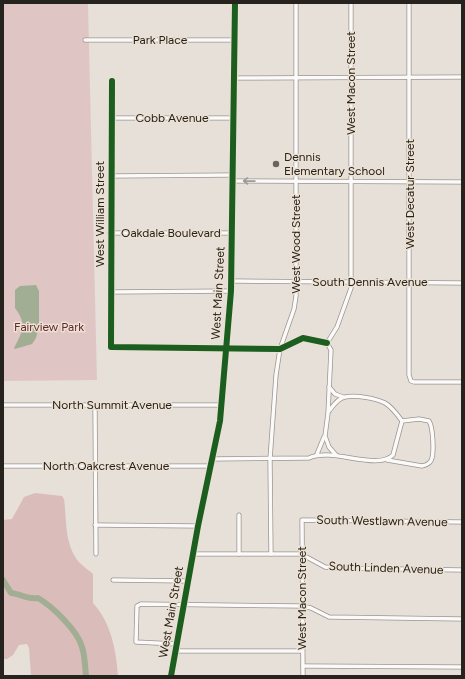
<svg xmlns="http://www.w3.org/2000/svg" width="465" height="679" font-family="Figtree,sans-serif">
  <rect width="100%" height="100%" fill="#e6e0d9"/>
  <polygon fill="#dfc6c4" points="3,3 88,3 97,380 3,381"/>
  <path fill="#dabdba" d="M35,493L62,496L64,499C67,521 64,547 81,564C85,568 90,571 93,574V603C111,623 116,649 118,676H31L29,648L27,644L19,645L13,655L7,659H3V520L12,519L24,497Z"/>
  <path fill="#a1ae93" d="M36,285L39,291V326L36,338L32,344L15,349L14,348C23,331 27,324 15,308V290L20,286Z"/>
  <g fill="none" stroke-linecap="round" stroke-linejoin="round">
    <path stroke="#a1ae93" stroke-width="6" d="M3,580L11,593C21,594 28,600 38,598C52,606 78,631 82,647C85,656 85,667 86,676"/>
    <defs>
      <g id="minor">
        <polyline points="409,3 409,375 411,381 414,382 462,382"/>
        <polyline points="85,40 235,40"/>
        <polyline points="234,78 462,77"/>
        <polyline points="112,81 111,347 280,349 303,338 327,343"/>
        <polyline points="111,118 234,118"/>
        <polyline points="111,176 233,175"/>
        <polyline points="233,181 462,182"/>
        <polyline points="110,233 232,233"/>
        <polyline points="231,281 462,283"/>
        <polyline points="111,292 231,291"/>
        <polyline points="329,387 335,394 343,397"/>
        <polyline points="3,405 222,405"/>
        <polyline points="95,406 96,554"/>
        <polyline points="317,454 324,437"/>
        <polyline points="336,455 329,447 325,436 328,413 331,350 327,343 337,327 351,288 351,3"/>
        <path d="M212,459L309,458C332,447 377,471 393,455L402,421C397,414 392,407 385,403C375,398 356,395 345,397C338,398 333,406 329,411"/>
        <path d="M387,460L422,466C427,465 431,463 432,458C434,450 433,427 429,421L419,419L402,421"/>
        <polyline points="3,466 210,466"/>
        <polyline points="95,525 198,526"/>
        <polyline points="192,554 301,554 325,567 333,568 462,570"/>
        <polyline points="239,554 239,515"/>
        <polyline points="271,554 270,459 276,375 280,349 294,309 296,296 296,3"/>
        <polyline points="113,580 187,581"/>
        <polyline points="176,644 136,642 137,606 141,604 301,606 311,608 329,617 462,619"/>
        <polyline points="175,651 302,651"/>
        <polyline points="303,666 462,667"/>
        <polyline points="303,676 302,520 462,522"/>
      </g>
      <polyline id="tertiary" points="171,676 198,526 220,421 231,291 235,3"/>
    </defs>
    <use href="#minor" stroke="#9a9590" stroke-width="5"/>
    <use href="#tertiary" stroke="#9a9590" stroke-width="6"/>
    <use href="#minor" stroke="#fbfaf9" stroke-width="3.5"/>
    <use href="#tertiary" stroke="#fbfaf9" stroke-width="4.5"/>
    <defs>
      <g id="cycleway">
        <polyline points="112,81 111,347 280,349 303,338 327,343"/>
        <polyline points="171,676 198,526 220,421 231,291 235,3"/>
      </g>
    </defs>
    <use href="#cycleway" stroke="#ece1d3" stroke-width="8"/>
    <use href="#cycleway" stroke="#1b5e20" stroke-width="6"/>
  </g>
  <defs><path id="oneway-shaft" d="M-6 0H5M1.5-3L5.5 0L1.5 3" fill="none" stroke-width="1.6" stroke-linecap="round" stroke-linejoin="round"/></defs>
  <use stroke="#9b9996" href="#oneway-shaft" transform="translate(249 181) rotate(-179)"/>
  <circle fill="#69645f" stroke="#ece1d3" stroke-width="1.5" cx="276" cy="164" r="4"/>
  <g text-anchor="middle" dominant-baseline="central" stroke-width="3" stroke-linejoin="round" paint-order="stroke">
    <g font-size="12" fill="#26221d" stroke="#ece1d3">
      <text x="160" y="40">Park Place</text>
      <text transform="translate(351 83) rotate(-90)">West Macon Street</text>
      <text x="172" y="118">Cobb Avenue</text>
      <text transform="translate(410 194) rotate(-90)">West Decatur Street</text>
      <text transform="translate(100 214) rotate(-90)">West William Street</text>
      <text x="171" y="233">Oakdale Boulevard</text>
      <text transform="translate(296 244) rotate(-90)">West Wood Street</text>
      <text x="370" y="282">South Dennis Avenue</text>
      <text transform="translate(218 293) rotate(-87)">West Main Street</text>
      <text x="112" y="405">North Summit Avenue</text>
      <text x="106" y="466">North Oakcrest Avenue</text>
      <text transform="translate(382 521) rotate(1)">South Westlawn Avenue</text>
      <text transform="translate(386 568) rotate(2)">South Linden Avenue</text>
      <text transform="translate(302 598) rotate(-90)">West Macon Street</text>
      <text transform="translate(171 612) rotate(-80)">West Main Street</text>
    </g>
    <g font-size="12" fill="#26221d" stroke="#ece1d3" text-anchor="start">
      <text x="284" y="157">Dennis<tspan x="284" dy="14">Elementary School</tspan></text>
    </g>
    <g font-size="12" fill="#63272d" stroke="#ece1d3">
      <text x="49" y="327">Fairview Park</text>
    </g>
  </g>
  <rect width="465" height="679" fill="none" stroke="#26221d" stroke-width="8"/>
</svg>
